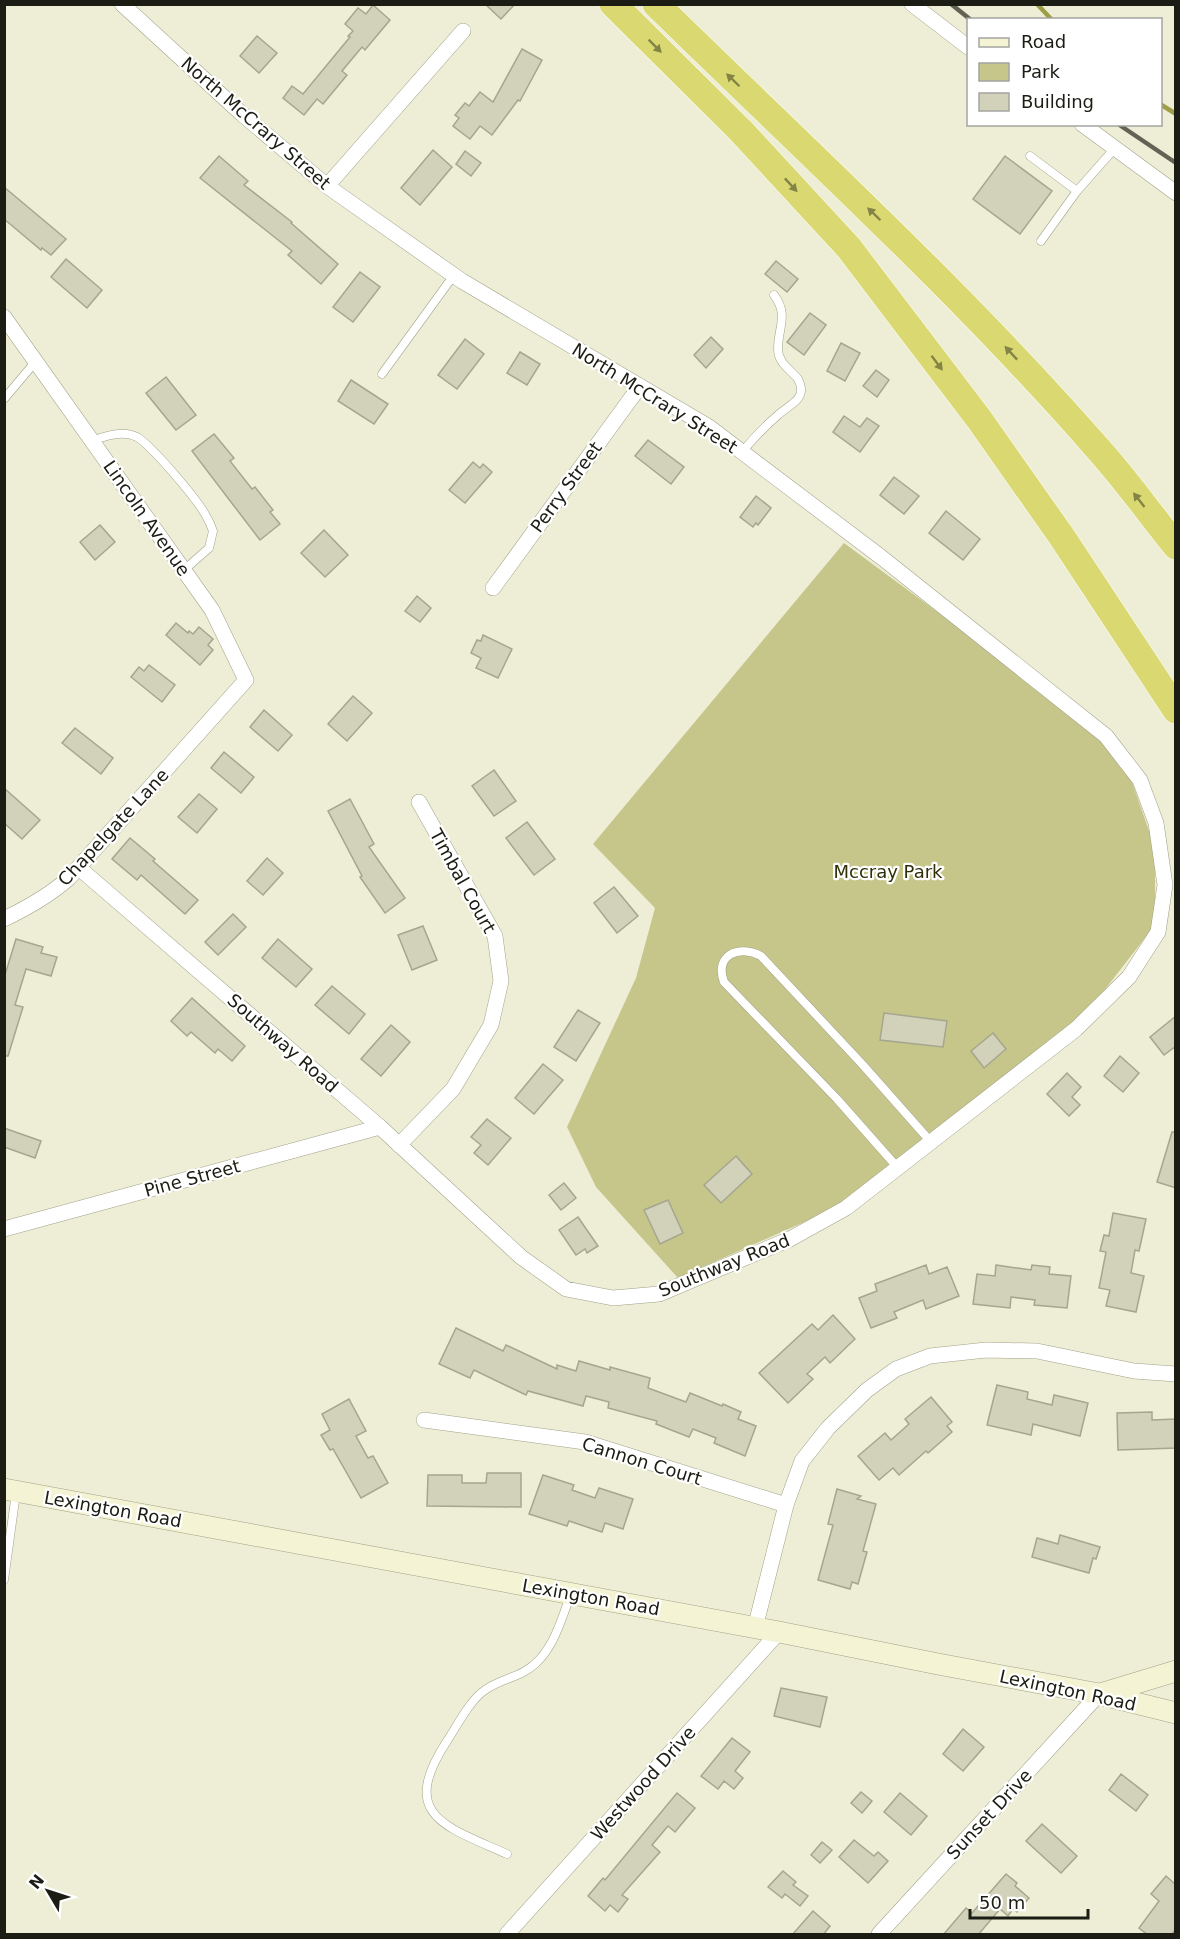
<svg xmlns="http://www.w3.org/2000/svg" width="1180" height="1939" font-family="'DejaVu Sans',sans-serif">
  <rect width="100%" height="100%" fill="#edeed5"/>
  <polygon fill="#c6c68b" points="844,543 1020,673 1124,759 1155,848 1155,925 1082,1019 847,1203 678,1278 596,1187 567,1127 636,978 655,908 593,844"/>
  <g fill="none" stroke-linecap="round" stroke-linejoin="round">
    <g stroke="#9e9e47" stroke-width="4.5">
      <polyline points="1037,4 1052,20"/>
      <polyline points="1160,104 1176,114"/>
    </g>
  </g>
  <g fill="#d1d2b9" stroke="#a5a68e" stroke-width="1.5">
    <polygon points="485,4 515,4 501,19"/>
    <polygon points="373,5 390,20 365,50 362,47 342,71 347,75 323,104 317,99 304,115 283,98 292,86 303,94 350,37 348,36 353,31 345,24 358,8 366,14"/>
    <polygon points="257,36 277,53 259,73 240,56"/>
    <polygon points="522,49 542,60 520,101 518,100 492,135 480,126 470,139 453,126 459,118 455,115 465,103 469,106 480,92 493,102"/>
    <polygon points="433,150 452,167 420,205 401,188"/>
    <polygon points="465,151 481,163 471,176 456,164"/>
    <polygon points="219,156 248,181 244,185 292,222 291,223 338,264 321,284 288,255 292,251 200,178"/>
    <polygon points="1005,156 1052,191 1020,234 973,199"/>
    <polygon points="4,187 66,239 51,255 42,248 41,250 4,219"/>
    <polygon points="66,259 102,290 87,308 51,277"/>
    <polygon points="776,261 798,279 787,292 765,274"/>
    <polygon points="360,272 380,287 353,322 333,307"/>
    <polygon points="810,313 826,325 804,355 787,342"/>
    <polygon points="711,337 723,349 706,368 694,355"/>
    <polygon points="465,339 484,354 457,389 438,375"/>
    <polygon points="841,343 860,353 845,381 827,371"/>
    <polygon points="520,352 540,364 527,385 507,373"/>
    <polygon points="876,370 889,380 877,397 863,386"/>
    <polygon points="166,377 196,415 176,430 146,393"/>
    <polygon points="351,380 388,404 374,424 338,401"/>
    <polygon points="844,416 860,427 867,418 879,426 860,452 833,432"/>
    <polygon points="214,434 234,458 230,461 252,489 255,487 273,510 270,512 280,524 260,540 192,451"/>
    <polygon points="648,440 684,467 671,484 635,456"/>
    <polygon points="473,462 480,468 483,464 492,472 465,503 449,490"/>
    <polygon points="894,477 919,496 904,514 880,495"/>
    <polygon points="756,496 771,508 758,525 756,523 753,527 740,517"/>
    <polygon points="946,511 980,539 963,560 929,533"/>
    <polygon points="100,525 115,542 95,560 80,542"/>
    <polygon points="324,530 348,555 325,577 301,553"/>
    <polygon points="417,596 431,608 420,622 405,611"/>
    <polygon points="176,623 188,633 189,631 193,634 199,627 213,639 208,645 213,650 200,665 166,635"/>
    <polygon points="483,635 512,649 498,678 476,668 481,658 471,653 477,640 481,641"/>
    <polygon points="149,665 175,685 162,702 131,677 139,667 144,671"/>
    <polygon points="353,696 372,713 347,741 328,724"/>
    <polygon points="264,710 292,735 278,751 250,727"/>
    <polygon points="75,728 113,758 101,774 62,743"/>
    <polygon points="224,752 254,777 241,793 211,768"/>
    <polygon points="494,770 516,801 494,816 472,786"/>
    <polygon points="4,788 40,820 22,839 4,823"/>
    <polygon points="199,794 217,809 197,833 178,817"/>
    <polygon points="350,799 374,844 369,847 405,898 385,913 360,877 362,876 328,811"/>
    <polygon points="527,822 555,859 534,875 506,838"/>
    <polygon points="130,838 155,859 153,861 198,900 185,914 141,875 137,880 112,859"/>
    <polygon points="267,858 283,873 263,895 247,881"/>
    <polygon points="614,887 638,916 617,933 594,903"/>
    <polygon points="233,914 246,927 218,955 205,942"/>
    <polygon points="423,926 437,960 412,970 398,935"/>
    <polygon points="16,939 43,947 41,953 57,957 51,976 26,969 15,1005 23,1007 8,1056 4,1056 4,978"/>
    <polygon points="278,939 312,969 296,987 262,958"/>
    <polygon points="332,986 365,1014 349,1034 315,1005"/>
    <polygon points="192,998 245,1046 232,1061 218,1049 215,1053 191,1032 187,1036 171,1021"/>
    <polygon points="578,1010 600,1023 576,1061 554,1047"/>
    <polygon points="884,1013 947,1021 943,1047 880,1040"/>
    <polygon points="1176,1016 1176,1046 1164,1055 1150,1037"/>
    <polygon points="391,1025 410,1042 381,1076 361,1059"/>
    <polygon points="993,1033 1006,1049 984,1068 971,1051"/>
    <polygon points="1120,1056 1139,1073 1123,1092 1104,1076"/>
    <polygon points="543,1064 563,1080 534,1114 515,1098"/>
    <polygon points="1067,1073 1081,1087 1072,1097 1080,1105 1069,1116 1047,1094"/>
    <polygon points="487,1119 511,1138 488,1165 474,1153 481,1145 471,1137"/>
    <polygon points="4,1128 41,1141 35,1158 4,1147"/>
    <polygon points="1172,1132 1176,1132 1176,1188 1157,1182"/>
    <polygon points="736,1156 752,1174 721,1203 704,1185"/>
    <polygon points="564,1183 576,1198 561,1210 549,1195"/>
    <polygon points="668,1200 683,1233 660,1244 644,1210"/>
    <polygon points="1113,1213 1146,1219 1139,1251 1135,1250 1131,1273 1144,1276 1136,1312 1106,1306 1110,1290 1099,1288 1106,1252 1100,1251 1104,1235 1109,1236"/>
    <polygon points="578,1217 598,1246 587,1253 585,1249 576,1255 559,1230"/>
    <polygon points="926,1265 929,1274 947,1267 959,1296 926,1309 923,1300 894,1312 897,1318 871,1328 859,1298 877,1291 875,1284"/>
    <polygon points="996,1265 1031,1270 1032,1265 1050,1267 1049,1274 1071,1276 1067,1308 1034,1305 1035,1300 1011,1297 1010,1308 973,1304 977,1274 995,1276"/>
    <polygon points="833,1315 855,1339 830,1363 825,1357 807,1374 813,1379 788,1403 759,1373 812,1324 818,1330"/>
    <polygon points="456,1328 503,1351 506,1345 557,1369 557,1365 576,1371 579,1361 610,1370 610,1367 650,1378 648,1388 686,1402 690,1393 722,1406 723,1404 741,1412 738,1419 756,1426 745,1456 714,1443 716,1438 693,1429 689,1437 656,1424 657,1421 608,1408 609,1402 586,1396 583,1406 528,1391 526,1395 474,1370 470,1378 439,1364"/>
    <polygon points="997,1385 1028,1392 1027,1399 1052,1405 1054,1395 1088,1403 1080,1436 1033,1424 1031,1435 987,1425"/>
    <polygon points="931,1397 952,1422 947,1426 952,1432 928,1453 926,1451 899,1475 893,1468 879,1480 858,1456 885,1433 891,1440 909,1424 905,1419"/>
    <polygon points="349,1399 366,1431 356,1436 368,1458 373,1456 388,1483 361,1498 333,1449 330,1450 321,1435 330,1430 322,1414"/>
    <polygon points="1152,1412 1152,1420 1176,1419 1176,1448 1118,1450 1117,1413"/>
    <polygon points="487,1473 521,1473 521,1507 427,1506 428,1475 462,1475 462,1483 486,1483"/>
    <polygon points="543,1475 574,1485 572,1490 595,1498 599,1488 633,1499 623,1529 605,1523 602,1532 569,1521 567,1526 529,1514"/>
    <polygon points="837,1489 861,1496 857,1499 876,1504 863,1551 867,1552 858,1584 852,1582 850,1589 818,1580 833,1525 828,1524"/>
    <polygon points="1060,1535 1100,1547 1096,1559 1093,1558 1089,1573 1032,1557 1037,1538 1058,1544"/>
    <polygon points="781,1688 827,1697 820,1727 774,1716"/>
    <polygon points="963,1729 984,1747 963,1771 943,1754"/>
    <polygon points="732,1738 750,1752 735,1771 743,1778 734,1789 724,1781 718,1789 701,1776"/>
    <polygon points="1121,1774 1148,1795 1136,1811 1109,1790"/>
    <polygon points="861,1792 872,1801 862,1813 851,1803"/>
    <polygon points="677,1793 695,1808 675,1832 668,1826 652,1845 660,1852 622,1895 628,1899 618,1912 610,1905 605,1911 588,1896 603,1878 605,1880"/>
    <polygon points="900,1793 927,1816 911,1835 884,1812"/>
    <polygon points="1042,1824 1077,1856 1061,1873 1026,1841"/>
    <polygon points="854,1840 874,1856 878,1852 888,1861 868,1883 839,1857"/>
    <polygon points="822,1842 832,1850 820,1863 811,1855"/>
    <polygon points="783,1871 796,1882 793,1885 808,1896 800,1906 785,1894 782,1898 768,1887"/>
    <polygon points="1006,1874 1017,1883 1015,1886 1029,1898 1017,1912 1013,1909 1008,1916 1000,1909 978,1935 943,1935 966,1908 972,1913"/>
    <polygon points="1166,1876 1176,1885 1176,1929 1171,1935 1148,1935 1139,1928 1159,1901 1151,1894"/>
    <polygon points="813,1911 830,1926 823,1935 792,1935"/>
  </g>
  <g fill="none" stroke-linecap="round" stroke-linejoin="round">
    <defs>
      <g id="lane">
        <polyline points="1030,156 1077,191 1041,241"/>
        <polyline points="1077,191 1115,148"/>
        <polyline points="382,374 454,275"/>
        <polyline points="4,399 36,361"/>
        <path d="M92,441C104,436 124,430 137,437C152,446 196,498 205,514C208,519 211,525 213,531L209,548L184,570"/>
        <path d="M742,452C753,439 765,426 778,415C784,409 795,404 799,397C803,391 801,385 798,379C790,369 778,363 778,349C778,327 789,315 774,295"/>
        <path d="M898,1168L837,1099L724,982C714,955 739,944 761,956L862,1064L931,1142"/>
        <polyline points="4,1580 16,1493"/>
        <path d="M507,1854C445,1826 398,1816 447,1741C457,1726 470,1700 485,1690C503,1677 523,1678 540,1659C556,1641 562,1617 571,1594"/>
      </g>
      <g id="street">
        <polyline points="912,4 968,47"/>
        <polyline points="1082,124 1176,193"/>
        <polyline points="327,186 463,31"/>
        <path d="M4,317L212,610L246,680L69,878C50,895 27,908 4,919"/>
        <polyline points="493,588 640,386"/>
        <polyline points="79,868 380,1127 521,1257 566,1289 613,1298 659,1294 790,1239 846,1208 1076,1029 1129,977 1158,932 1165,885 1156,823 1140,780 1106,736 881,557 709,427 462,281 327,186 242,114 122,4"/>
        <polyline points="399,1145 453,1089 491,1025 501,981 495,936 419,802"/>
        <polyline points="4,1229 380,1127"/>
        <polyline points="424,1420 585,1442 786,1505"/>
        <polyline points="755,1628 786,1505 802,1461 828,1428 867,1390 896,1369 930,1356 986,1350 1037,1351 1134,1371 1176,1374"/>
        <polyline points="507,1934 779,1632"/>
        <polyline points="879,1934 1099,1694"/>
      </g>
      <g id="secondary">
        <polyline points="4,1489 779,1632 938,1664 1099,1694 1176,1713"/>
        <polyline points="1100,1694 1176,1671"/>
      </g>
      <g id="highway">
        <polyline points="613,4 741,131 849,248 979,419 1062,537 1176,710"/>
        <path d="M656,4C806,151 961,292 1099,450C1126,480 1150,514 1176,546"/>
      </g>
    </defs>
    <use href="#lane" stroke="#a1a28a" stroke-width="9"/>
    <use href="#street" stroke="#a1a28a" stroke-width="16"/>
    <use href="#secondary" stroke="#a1a28a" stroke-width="22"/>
    <use href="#highway" stroke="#fff" stroke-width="28"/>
    <use href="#lane" stroke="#fff" stroke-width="8"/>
    <use href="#street" stroke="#fff" stroke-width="15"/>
    <use href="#secondary" stroke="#f4f4d4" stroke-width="21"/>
    <use href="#highway" stroke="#dad971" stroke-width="27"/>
    <g stroke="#626355" stroke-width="4.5">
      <polyline points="951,4 971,20"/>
      <polyline points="1118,124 1176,163"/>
    </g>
  </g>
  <defs><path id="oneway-solid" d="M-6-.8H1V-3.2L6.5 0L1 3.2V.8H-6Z" transform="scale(1.5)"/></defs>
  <g fill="#848447">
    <use href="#oneway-solid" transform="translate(655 46) rotate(45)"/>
    <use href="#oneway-solid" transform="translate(733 80) rotate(-136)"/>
    <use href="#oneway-solid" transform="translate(791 185) rotate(47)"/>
    <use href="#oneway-solid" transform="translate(874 214) rotate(-136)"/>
    <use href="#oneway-solid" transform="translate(1011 353) rotate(-133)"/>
    <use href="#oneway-solid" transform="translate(937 363) rotate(53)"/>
    <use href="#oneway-solid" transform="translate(1139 500) rotate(-128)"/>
  </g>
  <g text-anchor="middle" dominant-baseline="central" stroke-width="4.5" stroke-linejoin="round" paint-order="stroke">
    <g font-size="18" fill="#1b1c13" stroke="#fff">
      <text transform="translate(256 123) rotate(41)">North McCrary Street</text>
      <text transform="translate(655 398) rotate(32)">North McCrary Street</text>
      <text transform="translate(566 487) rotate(-54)">Perry Street</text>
      <text transform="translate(147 518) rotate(55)">Lincoln Avenue</text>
      <text transform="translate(113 827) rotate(-47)">Chapelgate Lane</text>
      <text transform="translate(463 881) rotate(61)">Timbal Court</text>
      <text transform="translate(283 1043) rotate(41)">Southway Road</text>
      <text transform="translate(192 1178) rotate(-15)">Pine Street</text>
      <text transform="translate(724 1265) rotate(-22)">Southway Road</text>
      <text transform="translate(642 1461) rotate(17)">Cannon Court</text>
      <text transform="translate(113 1509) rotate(10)">Lexington Road</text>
      <text transform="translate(591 1597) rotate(10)">Lexington Road</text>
      <text transform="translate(1068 1690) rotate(12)">Lexington Road</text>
      <text transform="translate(643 1783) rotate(-48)">Westwood Drive</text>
      <text transform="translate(989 1814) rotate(-47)">Sunset Drive</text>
    </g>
    <g font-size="18" fill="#2f2f08" stroke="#fff">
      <text x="888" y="871">Mccray Park</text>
    </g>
  </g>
  <rect width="1180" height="1939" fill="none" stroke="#1b1c13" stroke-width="12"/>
  <rect x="967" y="18" width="195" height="108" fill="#ffffff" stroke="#a4a4a1" stroke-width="1.5"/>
  <rect x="979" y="38" width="30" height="9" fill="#f4f4d4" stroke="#a4a4a1" stroke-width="1.5"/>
  <text x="1021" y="48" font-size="18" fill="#1b1c13">Road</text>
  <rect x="979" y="63" width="30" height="18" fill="#c6c68b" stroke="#a4a4a1" stroke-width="1.5"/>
  <text x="1021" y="78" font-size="18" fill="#1b1c13">Park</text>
  <rect x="979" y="93" width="30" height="18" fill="#d1d2b9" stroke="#a4a4a1" stroke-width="1.5"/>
  <text x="1021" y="108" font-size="18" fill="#1b1c13">Building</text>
  <g transform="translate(48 1891) rotate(309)" stroke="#ffffff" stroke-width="4.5" paint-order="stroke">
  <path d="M0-4.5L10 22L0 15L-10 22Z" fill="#1b1c13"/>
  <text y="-9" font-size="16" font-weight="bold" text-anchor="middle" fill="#1b1c13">N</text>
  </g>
  <path d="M970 1909v9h118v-9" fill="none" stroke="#1b1c13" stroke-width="3"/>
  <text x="979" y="1909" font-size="18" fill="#1b1c13" stroke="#ffffff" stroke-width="4.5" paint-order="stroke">50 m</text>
</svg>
